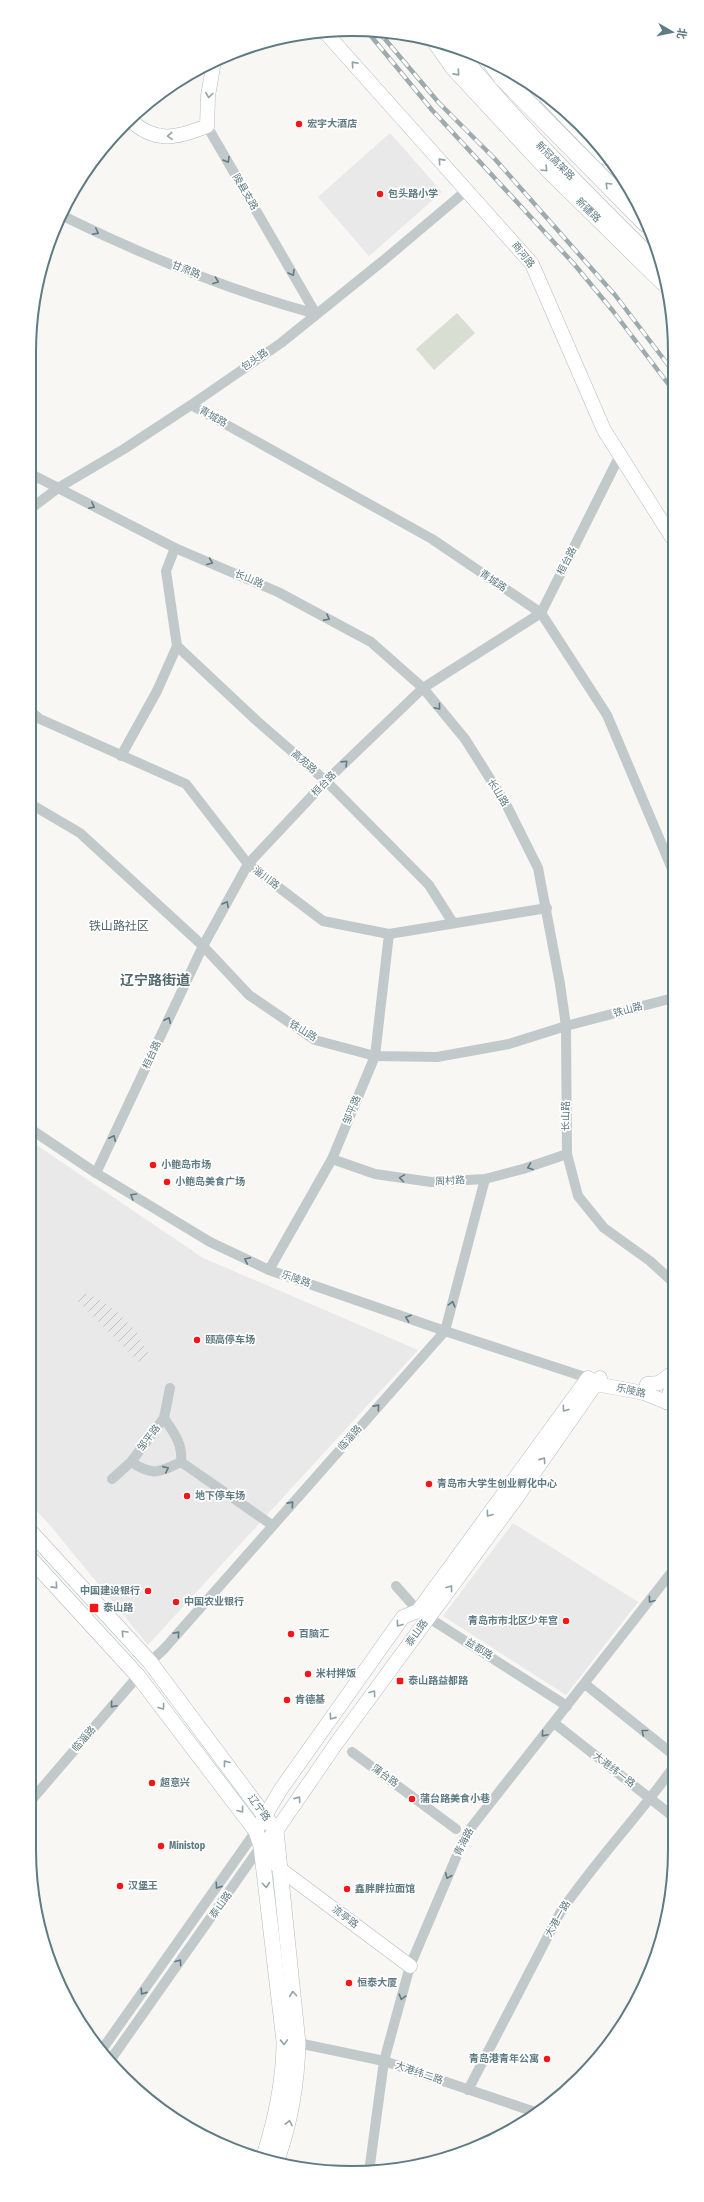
<svg xmlns="http://www.w3.org/2000/svg" width="704" height="2202" font-family="'Fira Sans Condensed','Noto Sans SC',sans-serif">
  <defs>
    <pattern id="industrial-furrows" width="10" height="10" patternUnits="userSpaceOnUse"><rect width="10" height="10" fill="#e8e9e8"/><path d="M-1 1l2-2M0 10L10 0M9 11l2-2" fill="none" stroke="#bfc2c1"/></pattern>
  </defs>
  <rect width="100%" height="100%" fill="#f8f7f4"/>
  <g fill="#e8e9e8">
    <polygon points="390,133 442,192 369,256 318,197"/>
    <polygon points="29,1140 203,1258 418,1350 148,1645 49,1524 29,1503"/>
    <polygon points="513,1523 638,1602 566,1695 443,1616"/>
  </g>
  <polygon fill="url(#industrial-furrows)" points="82,1292 99,1299 115,1310 136,1331 149,1355 140,1363 75,1298"/>
  <polygon fill="#d9ded3" points="457,313 475,333 434,370 416,349"/>
  <g fill="none" stroke-linecap="round" stroke-linejoin="round">
    <defs>
      <g id="secondary">
        <polyline points="325,32 532,264 604,430 673,539"/>
        <polyline points="434,42 453,69 546,169 665,286"/>
        <polyline points="547,98 605,158"/>
        <path d="M129,119C155,144 177,138 207,126L208,96L214,61"/>
        <polyline points="590,1379 596,1384 644,1393 674,1405"/>
        <polyline points="647,1384 659,1383 674,1372"/>
        <polyline points="666,1402 674,1382"/>
        <polyline points="256,1831 281,1789 403,1617 418,1611 588,1378"/>
        <polyline points="410,1966 280,1869 261,1846 276,1831 338,1741 515,1500 600,1378"/>
      </g>
      <g id="primary">
        <path d="M29,1530L150,1662L276,1831L298,2043C297,2085 291,2120 277,2160"/>
        <path d="M29,1557L138,1676L256,1831L261,1846L284,2041C284,2081 276,2118 264,2156"/>
      </g>
      <g id="highway">
        <path d="M456,51C518,127 589,198 659,267"/>
        <polyline points="493,64 503,78 646,223"/>
      </g>
    </defs>
    <use href="#secondary" stroke="#b2bcbe" stroke-width="15"/>
    <use href="#primary" stroke="#b3bbbe" stroke-width="16"/>
    <use href="#highway" stroke="#b3babc" stroke-width="19"/>
    <g stroke="#c2c9cb" stroke-width="10">
      <polyline points="207,126 316,314"/>
      <path d="M61,215C142,255 228,290 316,314"/>
      <polyline points="191,405 432,539 541,613 607,715 673,871"/>
      <polyline points="29,473 175,548 278,592 371,642 423,688 465,739 506,804 538,868 560,984 566,1026 567,1154 578,1196 604,1228 650,1261 674,1283"/>
      <polyline points="29,510 58,488 124,449 191,405 281,343 384,260 467,190"/>
      <polyline points="177,646 257,721 326,781 429,885 453,923"/>
      <polyline points="29,710 40,719 186,784 248,864 323,921 389,934 547,908"/>
      <polyline points="121,756 157,691 177,646 166,571 175,548"/>
      <polyline points="29,803 80,833 203,946 249,995 315,1040 375,1056 437,1057 509,1044 566,1026 673,998"/>
      <polyline points="29,1128 96,1173 210,1242 269,1270 445,1331 588,1378"/>
      <polyline points="332,1159 375,1174 431,1182 485,1179 523,1169 567,1154"/>
      <polyline points="96,1173 203,946 248,864 326,781 423,688 541,613 620,455"/>
      <polyline points="269,1270 332,1159 375,1056 389,934"/>
      <path d="M131,1462C153,1476 158,1473 181,1462C183,1444 174,1433 164,1418"/>
      <polyline points="181,1462 272,1525"/>
      <polyline points="112,1479 131,1462 164,1418 170,1388"/>
      <polyline points="396,1586 418,1611 567,1706"/>
      <polyline points="150,1662 164,1649 445,1331 485,1179"/>
      <polyline points="585,1684 675,1756"/>
      <polyline points="554,1723 675,1818"/>
      <polyline points="352,1752 456,1829"/>
      <polyline points="29,1803 138,1676"/>
      <polyline points="298,2043 384,2061 538,2113"/>
      <polyline points="101,2051 256,1831"/>
      <polyline points="109,2062 261,1846"/>
      <path d="M468,2090L560,1913C595,1861 639,1816 675,1765"/>
      <polyline points="369,2172 384,2061 410,1966 466,1834 674,1569"/>
    </g>
    <use href="#secondary" stroke="#fff" stroke-width="14"/>
    <use href="#primary" stroke="#fff" stroke-width="15"/>
    <use href="#highway" stroke="#fff" stroke-width="18"/>
    <defs>
      <g id="rail">
        <polyline points="366,30 432,110 574,264 613,311 672,389"/>
        <polyline points="379,32 439,103 494,158 584,260 615,295 672,370"/>
      </g>
    </defs>
    <use href="#rail" stroke="#9eabae" stroke-width="4.5"/>
    <use href="#rail" stroke="#fff" stroke-width="3" stroke-dasharray="9" stroke-linecap="butt"/>
  </g>
  <defs><path id="oneway-chevron" d="M-2-3.5L2.5 0L-2 3.5" fill="none" stroke-width="1.6" stroke-linecap="round" stroke-linejoin="round"/></defs>
  <g stroke="#8fa3a8">
    <use href="#oneway-chevron" transform="translate(354 64) rotate(-132)"/>
    <use href="#oneway-chevron" transform="translate(457 73) rotate(48)"/>
    <use href="#oneway-chevron" transform="translate(209 95) rotate(97)"/>
    <use href="#oneway-chevron" transform="translate(170 136) rotate(176)"/>
    <use href="#oneway-chevron" transform="translate(441 161) rotate(-132)"/>
    <use href="#oneway-chevron" transform="translate(545 169) rotate(46)"/>
    <use href="#oneway-chevron" transform="translate(608 185) rotate(-135)"/>
    <use href="#oneway-chevron" transform="translate(565 1409) rotate(126)"/>
    <use href="#oneway-chevron" transform="translate(543 1460) rotate(-55)"/>
    <use href="#oneway-chevron" transform="translate(489 1514) rotate(126)"/>
    <use href="#oneway-chevron" transform="translate(55 1586) rotate(48)"/>
    <use href="#oneway-chevron" transform="translate(450 1588) rotate(-53)"/>
    <use href="#oneway-chevron" transform="translate(399 1624) rotate(126)"/>
    <use href="#oneway-chevron" transform="translate(124 1633) rotate(-133)"/>
    <use href="#oneway-chevron" transform="translate(373 1693) rotate(-54)"/>
    <use href="#oneway-chevron" transform="translate(162 1707) rotate(53)"/>
    <use href="#oneway-chevron" transform="translate(332 1717) rotate(125)"/>
    <use href="#oneway-chevron" transform="translate(226 1763) rotate(-127)"/>
    <use href="#oneway-chevron" transform="translate(298 1799) rotate(-55)"/>
    <use href="#oneway-chevron" transform="translate(241 1810) rotate(53)"/>
    <use href="#oneway-chevron" transform="translate(266 1885) rotate(85)"/>
    <use href="#oneway-chevron" transform="translate(293 1994) rotate(-95)"/>
    <use href="#oneway-chevron" transform="translate(284 2042) rotate(88)"/>
    <use href="#oneway-chevron" transform="translate(289 2123) rotate(-78)"/>
  </g>
  <g stroke="#5f7b83">
    <use href="#oneway-chevron" transform="translate(227 160) rotate(60)"/>
    <use href="#oneway-chevron" transform="translate(96 232) rotate(26)"/>
    <use href="#oneway-chevron" transform="translate(292 273) rotate(60)"/>
    <use href="#oneway-chevron" transform="translate(216 281) rotate(21)"/>
    <use href="#oneway-chevron" transform="translate(92 506) rotate(27)"/>
    <use href="#oneway-chevron" transform="translate(210 562) rotate(23)"/>
    <use href="#oneway-chevron" transform="translate(327 618) rotate(28)"/>
    <use href="#oneway-chevron" transform="translate(438 707) rotate(50)"/>
    <use href="#oneway-chevron" transform="translate(345 763) rotate(-44)"/>
    <use href="#oneway-chevron" transform="translate(226 904) rotate(-61)"/>
    <use href="#oneway-chevron" transform="translate(168 1020) rotate(-65)"/>
    <use href="#oneway-chevron" transform="translate(113 1138) rotate(-65)"/>
    <use href="#oneway-chevron" transform="translate(530 1167) rotate(160)"/>
    <use href="#oneway-chevron" transform="translate(402 1178) rotate(-171)"/>
    <use href="#oneway-chevron" transform="translate(133 1196) rotate(-149)"/>
    <use href="#oneway-chevron" transform="translate(247 1260) rotate(-155)"/>
    <use href="#oneway-chevron" transform="translate(452 1304) rotate(-75)"/>
    <use href="#oneway-chevron" transform="translate(408 1318) rotate(-161)"/>
    <use href="#oneway-chevron" transform="translate(377 1407) rotate(-48)"/>
    <use href="#oneway-chevron" transform="translate(166 1469) rotate(-24)"/>
    <use href="#oneway-chevron" transform="translate(291 1504) rotate(-48)"/>
    <use href="#oneway-chevron" transform="translate(651 1600) rotate(127)"/>
    <use href="#oneway-chevron" transform="translate(177 1634) rotate(-49)"/>
    <use href="#oneway-chevron" transform="translate(113 1705) rotate(131)"/>
    <use href="#oneway-chevron" transform="translate(644 1732) rotate(-141)"/>
    <use href="#oneway-chevron" transform="translate(544 1734) rotate(131)"/>
    <use href="#oneway-chevron" transform="translate(448 1876) rotate(113)"/>
    <use href="#oneway-chevron" transform="translate(218 1886) rotate(125)"/>
    <use href="#oneway-chevron" transform="translate(179 1962) rotate(-54)"/>
    <use href="#oneway-chevron" transform="translate(143 1992) rotate(125)"/>
    <use href="#oneway-chevron" transform="translate(402 1997) rotate(105)"/>
  </g>
  <g fill="#f61617" stroke="#fff" stroke-width="1.5">
    <circle cx="299" cy="124" r="4"/>
    <circle cx="380" cy="194" r="4"/>
    <circle cx="153" cy="1165" r="4"/>
    <circle cx="167" cy="1182" r="4"/>
    <circle cx="197" cy="1340" r="4"/>
    <circle cx="429" cy="1484" r="4"/>
    <circle cx="187" cy="1496" r="4"/>
    <circle cx="148" cy="1591" r="4"/>
    <circle cx="176" cy="1602" r="4"/>
    <rect x="89" y="1603" width="10" height="10" rx="2"/>
    <circle cx="566" cy="1621" r="4"/>
    <circle cx="291" cy="1634" r="4"/>
    <circle cx="308" cy="1674" r="4"/>
    <rect x="396" y="1677" width="8" height="8" rx="2"/>
    <circle cx="287" cy="1700" r="4"/>
    <circle cx="152" cy="1783" r="4"/>
    <circle cx="412" cy="1799" r="4"/>
    <circle cx="161" cy="1846" r="4"/>
    <circle cx="120" cy="1886" r="4"/>
    <circle cx="347" cy="1889" r="4"/>
    <circle cx="349" cy="1983" r="4"/>
    <circle cx="547" cy="2059" r="4"/>
  </g>
  <g text-anchor="middle" dominant-baseline="central" stroke-width="3.5" stroke-linejoin="round" paint-order="stroke">
    <g font-size="10" font-weight="bold" fill="#5f7b83" stroke="#fff" text-anchor="start">
      <text x="307" y="124">宏宇大酒店</text>
      <text x="388" y="194">包头路小学</text>
      <text x="161" y="1165">小鲍岛市场</text>
      <text x="175" y="1182">小鲍岛美食广场</text>
      <text x="205" y="1340">颐高停车场</text>
      <text x="437" y="1484">青岛市大学生创业孵化中心</text>
      <text x="195" y="1496">地下停车场</text>
      <text x="140" y="1591" text-anchor="end">中国建设银行</text>
      <text x="184" y="1602">中国农业银行</text>
      <text x="103" y="1608">泰山路</text>
      <text x="558" y="1621" text-anchor="end">青岛市市北区少年宫</text>
      <text x="299" y="1634">百脑汇</text>
      <text x="316" y="1674">米村拌饭</text>
      <text x="408" y="1681">泰山路益都路</text>
      <text x="295" y="1700">肯德基</text>
      <text x="160" y="1783">超意兴</text>
      <text x="420" y="1799">蒲台路美食小巷</text>
      <text x="169" y="1846">Ministop</text>
      <text x="128" y="1886">汉堡王</text>
      <text x="355" y="1889">鑫胖胖拉面馆</text>
      <text x="357" y="1983">恒泰大厦</text>
      <text x="539" y="2059" text-anchor="end">青岛港青年公寓</text>
    </g>
    <g font-size="10" fill="#5f7b83" stroke="#fff">
      <text transform="translate(555 161) rotate(45)">新冠高架路</text>
      <text transform="translate(245 192) rotate(60)">陵县支路</text>
      <text transform="translate(588 210) rotate(44)">新疆路</text>
      <text transform="translate(523 255) rotate(52)">商河路</text>
      <text transform="translate(186 270) rotate(21)">甘肃路</text>
      <text transform="translate(255 360) rotate(-35)">包头路</text>
      <text transform="translate(213 417) rotate(29)">青城路</text>
      <text transform="translate(567 561) rotate(-63)">桓台路</text>
      <text transform="translate(249 579) rotate(23)">长山路</text>
      <text transform="translate(493 581) rotate(34)">青城路</text>
      <text transform="translate(304 762) rotate(41)">高苑路</text>
      <text transform="translate(324 784) rotate(-46)">桓台路</text>
      <text transform="translate(498 793) rotate(58)">长山路</text>
      <text transform="translate(266 878) rotate(37)">淄川路</text>
      <text transform="translate(628 1010) rotate(-15)">铁山路</text>
      <text transform="translate(303 1031) rotate(31)">铁山路</text>
      <text transform="translate(152 1055) rotate(-65)">桓台路</text>
      <text transform="translate(352 1110) rotate(-67)">邹平路</text>
      <text transform="translate(566 1116) rotate(-90)">长山路</text>
      <text transform="translate(450 1181) rotate(-3)">周村路</text>
      <text transform="translate(296 1279) rotate(19)">乐陵路</text>
      <text transform="translate(631 1391) rotate(13)">乐陵路</text>
      <text transform="translate(149 1438) rotate(-53)">邹平路</text>
      <text transform="translate(350 1438) rotate(-48)">临淄路</text>
      <text transform="translate(417 1633) rotate(-54)">泰山路</text>
      <text transform="translate(479 1649) rotate(32)">益都路</text>
      <text transform="translate(84 1739) rotate(-49)">临淄路</text>
      <text transform="translate(614 1770) rotate(38)">大港纬一路</text>
      <text transform="translate(385 1776) rotate(36)">蒲台路</text>
      <text transform="translate(259 1808) rotate(54)">辽宁路</text>
      <text transform="translate(464 1842) rotate(-63)">青海路</text>
      <text transform="translate(221 1905) rotate(-54)">泰山路</text>
      <text transform="translate(345 1917) rotate(37)">流亭路</text>
      <text transform="translate(558 1919) rotate(-60)">大港一路</text>
      <text transform="translate(419 2073) rotate(19)">大港纬二路</text>
    </g>
    <g font-size="12" fill="#52686d" stroke="#fff">
      <text x="119" y="926">铁山路社区</text>
    </g>
    <g font-size="14" font-weight="bold" fill="#52686d" stroke="#fff">
      <text x="155" y="980">辽宁路街道</text>
    </g>
  </g>
  <path d="M0 0H704V2202H0ZM352 36H352A316 316 0 0 1 668 352V1850A316 316 0 0 1 352 2166H352A316 316 0 0 1 36 1850V352A316 316 0 0 1 352 36Z" fill="#fff" fill-rule="evenodd"/>
  <path fill="none" stroke="#5f7b83" stroke-width="2" d="M352 36H352A316 316 0 0 1 668 352V1850A316 316 0 0 1 352 2166H352A316 316 0 0 1 36 1850V352A316 316 0 0 1 352 36Z"/>
  <g transform="translate(672 32) rotate(99)" stroke="#ffffff" stroke-width="3" paint-order="stroke">
  <path d="M0-3L7 15L0 10L-7 15Z" fill="#5f7b83"/>
  <text y="-6" font-size="11" font-weight="bold" text-anchor="middle" fill="#5f7b83">北</text>
  </g>
</svg>
